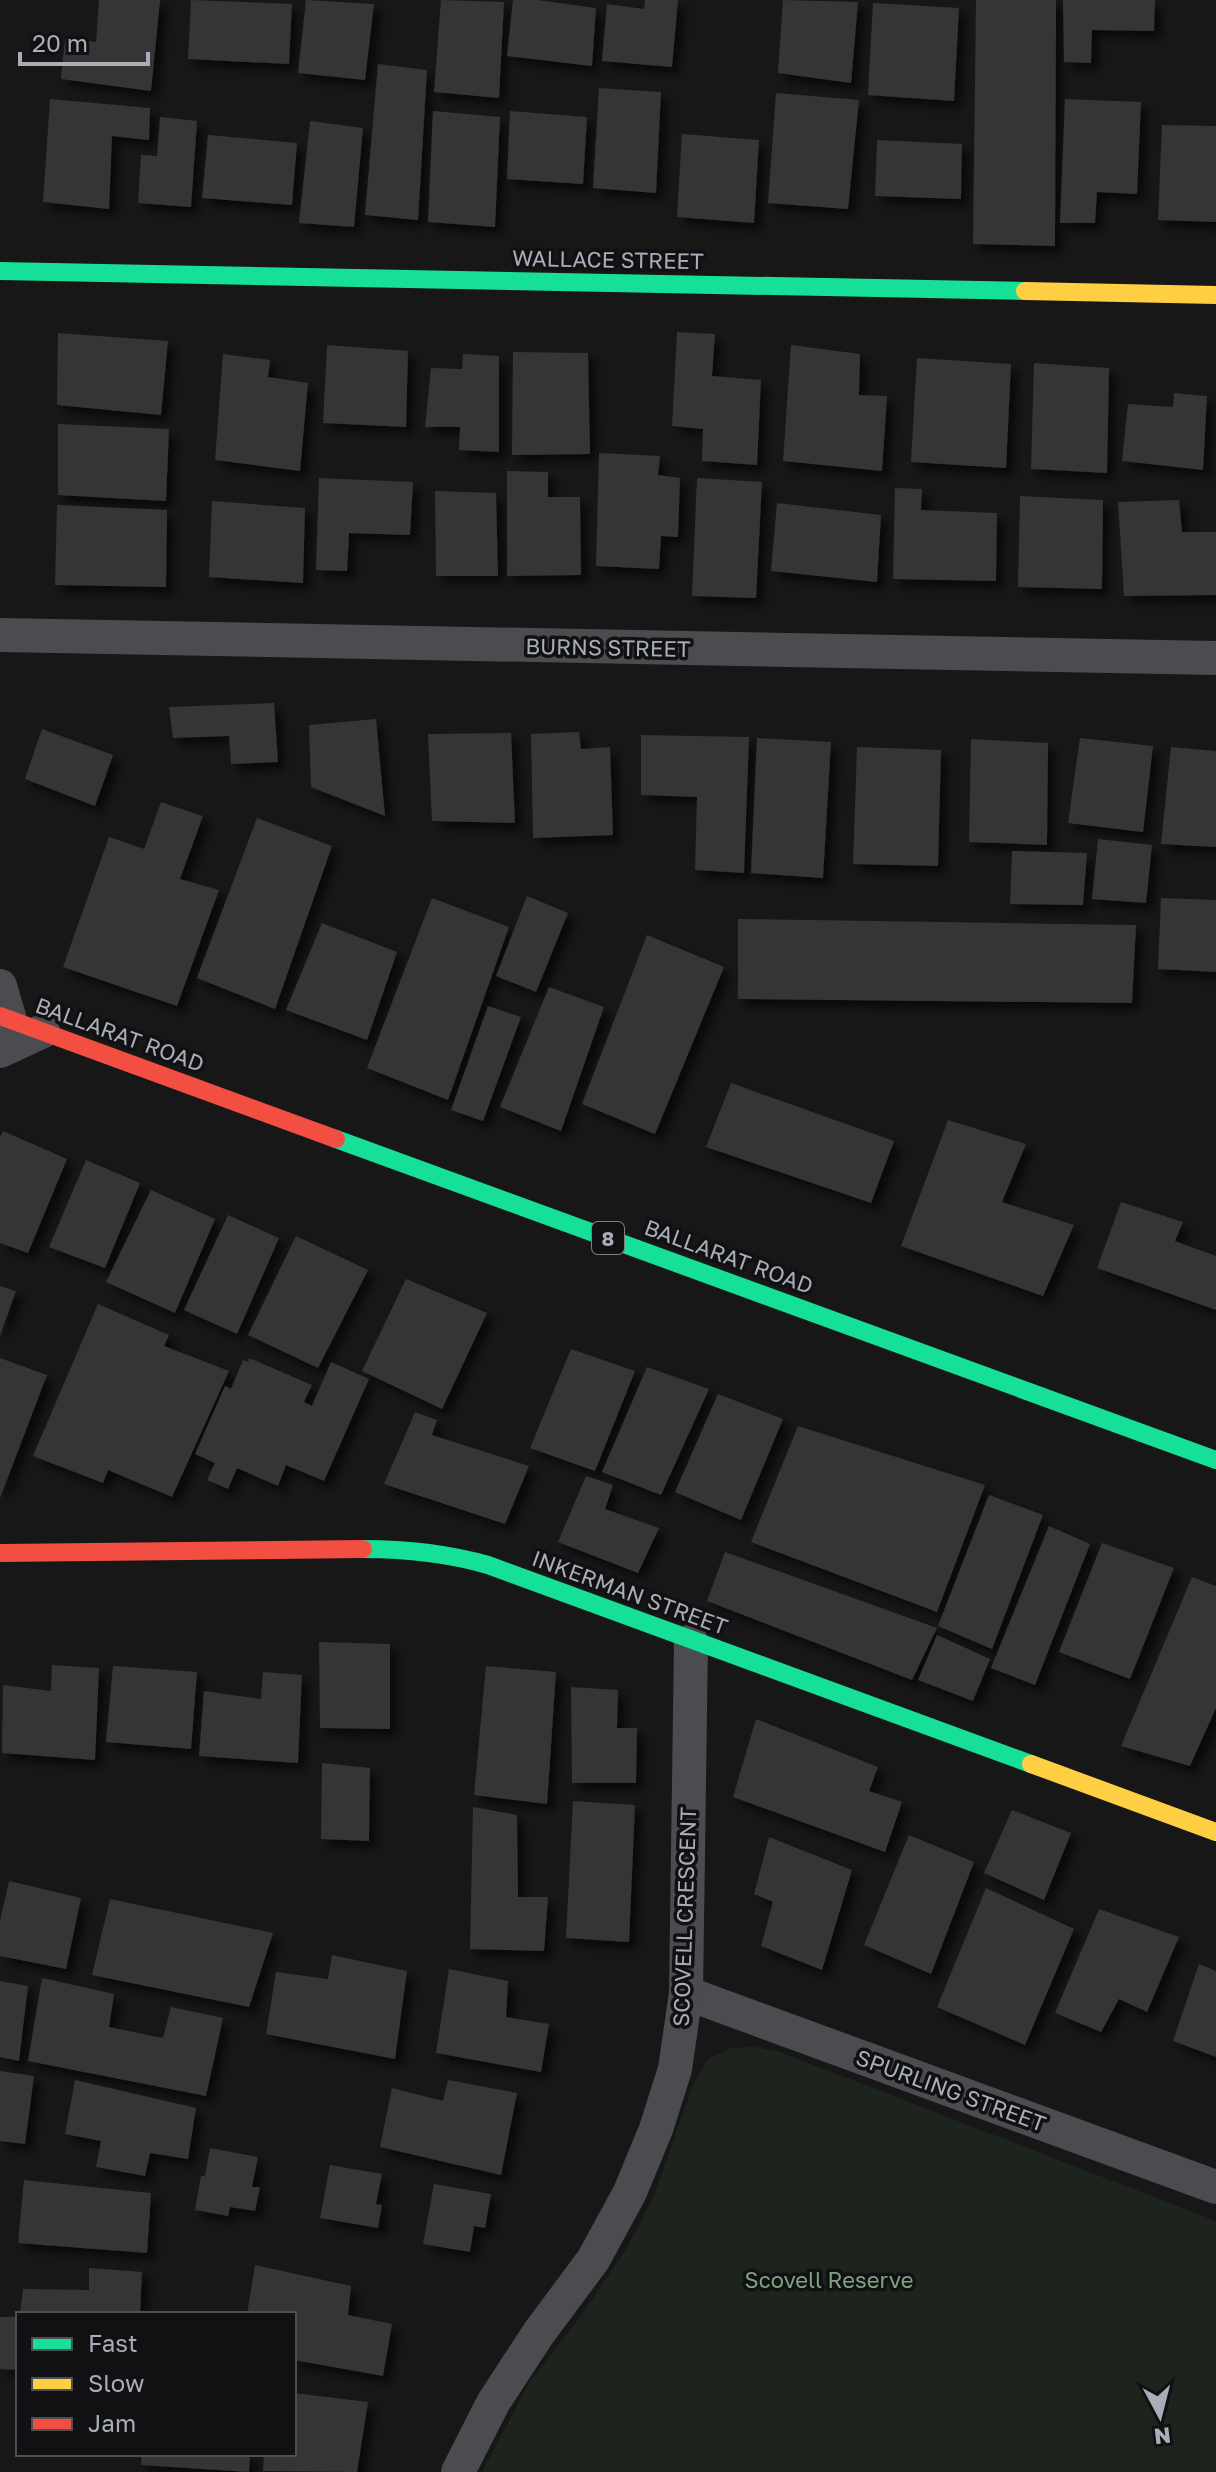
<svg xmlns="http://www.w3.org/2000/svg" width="1216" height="2472" font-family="'Golos Text',sans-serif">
  <defs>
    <filter id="shadow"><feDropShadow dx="7" dy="7" stdDeviation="4" flood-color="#0009"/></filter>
  </defs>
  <rect width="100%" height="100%" fill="#171717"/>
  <polygon fill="#1d241e" points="755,2047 780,2052 1216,2221 1216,2472 482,2472 529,2383 578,2320 625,2251 653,2198 694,2082 708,2059 731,2048"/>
  <g fill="#353536" filter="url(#shadow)">
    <polygon points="99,0 160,0 151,91 61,79 65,39 96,42"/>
    <polygon points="191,0 292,4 289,64 188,59"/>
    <polygon points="306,0 374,4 365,80 298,73"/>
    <polygon points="441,0 504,2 499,98 434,92"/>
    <polygon points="513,0 538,0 596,8 592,66 507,56"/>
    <polygon points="645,0 678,0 672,67 602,61 607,4 644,9"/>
    <polygon points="783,0 858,2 851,83 778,73"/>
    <polygon points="976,0 1056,0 1055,246 973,244"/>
    <polygon points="1063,0 1155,0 1154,31 1092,30 1091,63 1064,62"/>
    <polygon points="873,3 959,8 954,101 868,95"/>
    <polygon points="378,64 427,70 418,220 365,215"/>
    <polygon points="599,88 661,92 656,193 593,188"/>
    <polygon points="776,93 859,100 848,209 768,203"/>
    <polygon points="50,99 150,108 149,140 112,136 109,209 43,202"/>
    <polygon points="1065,99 1141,102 1137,194 1097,192 1095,223 1060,223"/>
    <polygon points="433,111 500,117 495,227 428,222"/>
    <polygon points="510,111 587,117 583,184 507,179"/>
    <polygon points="160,117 197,121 191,207 138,203 141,155 157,156"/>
    <polygon points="310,121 363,128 354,227 299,223"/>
    <polygon points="1162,125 1216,126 1216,222 1158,220"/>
    <polygon points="682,134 759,140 754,223 677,217"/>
    <polygon points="208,135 297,143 292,205 202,198"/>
    <polygon points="877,140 962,144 961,199 875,196"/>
    <polygon points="677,332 715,334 712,376 761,380 757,465 702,461 703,429 672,426"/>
    <polygon points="58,333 168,341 161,415 57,405"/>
    <polygon points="327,345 408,351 406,427 323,423"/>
    <polygon points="791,345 860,354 859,395 887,396 882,471 783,461"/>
    <polygon points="513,352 588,353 590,454 512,455"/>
    <polygon points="223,354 270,360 268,377 308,383 300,471 215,460"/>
    <polygon points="463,354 499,356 499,452 459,450 460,427 425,427 431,368 462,369"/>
    <polygon points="917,358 1011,364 1006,468 911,462"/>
    <polygon points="1034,363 1109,368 1107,473 1031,469"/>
    <polygon points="1174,393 1207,396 1203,470 1122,461 1128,404 1173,407"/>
    <polygon points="58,424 169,429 166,501 58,495"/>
    <polygon points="599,453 660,456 658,475 680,478 678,537 661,536 659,569 596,566"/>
    <polygon points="507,471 548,472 548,497 580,497 581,575 507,576"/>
    <polygon points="319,478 413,482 410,535 349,533 347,571 316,570"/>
    <polygon points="697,478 762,482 756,598 692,596"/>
    <polygon points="895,488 922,489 921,510 997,513 996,581 893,579"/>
    <polygon points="435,491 496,493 498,576 436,576"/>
    <polygon points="1020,496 1103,500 1102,589 1018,587"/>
    <polygon points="1179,500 1182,532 1216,532 1216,595 1124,596 1118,502"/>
    <polygon points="212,501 305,508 303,583 209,577"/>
    <polygon points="777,503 881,515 877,582 771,571"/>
    <polygon points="57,505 167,510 166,587 55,585"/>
    <polygon points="274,703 278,762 231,764 229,736 173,738 169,707"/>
    <polygon points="376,719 385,816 311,787 309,725"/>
    <polygon points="42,729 113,755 95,806 25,779"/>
    <polygon points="579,732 581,749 610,747 613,835 533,838 531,734"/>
    <polygon points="511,733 515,823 432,821 428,734"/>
    <polygon points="641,735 749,737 744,873 695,870 697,797 641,795"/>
    <polygon points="757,738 831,742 823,878 751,873"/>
    <polygon points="1080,738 1153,746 1143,832 1068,823"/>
    <polygon points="971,739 1048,743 1047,845 969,842"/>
    <polygon points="857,747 941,750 938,866 853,864"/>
    <polygon points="1171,747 1216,751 1216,847 1161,844"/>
    <polygon points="161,802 203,816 180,879 219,890 177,1006 63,967 109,837 144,849"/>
    <polygon points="257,818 332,846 275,1009 197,978"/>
    <polygon points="1098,839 1152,845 1146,903 1092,899"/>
    <polygon points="1012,851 1087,853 1083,905 1010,904"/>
    <polygon points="527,896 568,913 536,992 496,976"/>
    <polygon points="432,898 509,927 448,1100 367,1068"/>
    <polygon points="1161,898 1216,900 1216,972 1158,969"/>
    <polygon points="738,919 1136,925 1132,1003 738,999"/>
    <polygon points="322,923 397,952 367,1040 286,1010"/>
    <polygon points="647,935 724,967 655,1134 582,1104"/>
    <polygon points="549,987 604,1007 561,1131 500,1107"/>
    <polygon points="488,1006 521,1017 483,1121 451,1110"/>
    <polygon points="731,1083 894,1141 871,1203 706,1147"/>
    <polygon points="948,1120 1026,1144 1002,1202 1074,1225 1043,1296 901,1246"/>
    <polygon points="3,1131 67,1159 28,1253 0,1243 0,1137"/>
    <polygon points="86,1160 140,1183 105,1268 49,1247"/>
    <polygon points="151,1190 215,1219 175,1313 106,1282"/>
    <polygon points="1121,1202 1183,1222 1175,1241 1216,1256 1216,1310 1097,1268"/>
    <polygon points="228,1215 279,1238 237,1334 184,1310"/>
    <polygon points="296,1236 368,1270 318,1368 248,1335"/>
    <polygon points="406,1279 487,1313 442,1409 362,1371"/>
    <polygon points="0,1286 16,1291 0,1336"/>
    <polygon points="98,1304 169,1335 164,1346 229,1371 172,1497 108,1470 103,1483 33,1456"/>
    <polygon points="571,1349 635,1371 595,1471 530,1448"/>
    <polygon points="0,1358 47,1375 0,1498"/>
    <polygon points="249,1358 312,1385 304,1402 312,1406 331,1362 369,1379 324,1481 286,1465 278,1486 237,1468 228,1489 207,1480 215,1463 195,1454 225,1386 231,1389 243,1360 248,1362"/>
    <polygon points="647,1367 709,1389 661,1495 602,1472"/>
    <polygon points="718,1394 783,1419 741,1520 675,1492"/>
    <polygon points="415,1412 437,1420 432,1435 529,1466 505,1524 384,1484"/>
    <polygon points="798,1426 985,1485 937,1612 751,1542"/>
    <polygon points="586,1476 613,1485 605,1509 659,1528 638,1573 558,1542"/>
    <polygon points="989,1495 1043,1515 992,1649 938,1626"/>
    <polygon points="1049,1526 1090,1544 1035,1685 991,1668"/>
    <polygon points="1102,1543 1174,1568 1130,1679 1059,1652"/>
    <polygon points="725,1552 937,1628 912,1680 707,1601"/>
    <polygon points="1192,1577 1216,1586 1216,1708 1190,1766 1121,1746"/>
    <polygon points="937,1635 990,1659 973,1701 918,1680"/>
    <polygon points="319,1642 390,1644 390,1729 320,1728"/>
    <polygon points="52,1665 99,1668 95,1760 2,1753 3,1685 51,1691"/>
    <polygon points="113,1666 197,1672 191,1749 106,1742"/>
    <polygon points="486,1666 556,1672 547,1804 474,1795"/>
    <polygon points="263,1672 302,1675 298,1763 199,1756 204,1691 261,1699"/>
    <polygon points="571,1687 618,1690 617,1728 637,1728 636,1783 572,1783"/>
    <polygon points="756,1719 878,1767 869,1791 902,1802 885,1852 733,1797"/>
    <polygon points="322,1763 370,1768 369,1841 321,1839"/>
    <polygon points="573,1801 635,1805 629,1942 566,1938"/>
    <polygon points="473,1807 517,1815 518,1897 548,1897 544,1951 470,1949"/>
    <polygon points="1012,1810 1071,1833 1044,1900 984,1873"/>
    <polygon points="909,1835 974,1862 931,1974 864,1945"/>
    <polygon points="769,1837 852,1870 822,1970 761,1946 773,1902 754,1894"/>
    <polygon points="9,1881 81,1898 66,1969 0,1956 0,1921"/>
    <polygon points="986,1888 1074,1929 1025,2045 937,2007"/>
    <polygon points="110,1899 273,1933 249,2007 92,1975"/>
    <polygon points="1099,1909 1179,1937 1147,2012 1119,1999 1101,2032 1055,2013"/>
    <polygon points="332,1955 407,1971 395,2059 266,2034 276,1972 328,1979"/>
    <polygon points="1199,1964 1216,1971 1216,2057 1173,2041"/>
    <polygon points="449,1969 508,1981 506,2017 549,2024 541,2072 436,2053"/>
    <polygon points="42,1978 114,1994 109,2027 163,2038 171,2007 223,2018 206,2096 28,2061"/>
    <polygon points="0,1981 28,1986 19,2061 0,2057"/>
    <polygon points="0,2071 34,2076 25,2144 0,2141"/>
    <polygon points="75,2080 196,2108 188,2159 150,2153 145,2176 96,2167 101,2141 65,2134"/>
    <polygon points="448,2080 517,2093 501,2175 380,2147 392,2088 443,2101"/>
    <polygon points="210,2148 258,2157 252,2187 260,2187 255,2211 230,2207 228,2216 195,2210 201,2176 205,2176"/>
    <polygon points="330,2165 382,2174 376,2204 382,2205 378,2228 320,2218"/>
    <polygon points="24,2180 151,2193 147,2253 18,2243"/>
    <polygon points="434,2184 491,2194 485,2228 474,2226 470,2252 423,2244"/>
    <polygon points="255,2265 351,2286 348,2315 392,2324 383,2376 294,2360 294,2314 247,2314"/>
    <polygon points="89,2268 142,2272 140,2314 20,2314 23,2289 89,2290"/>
    <polygon points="0,2317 18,2317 18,2370 0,2369"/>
    <polygon points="294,2393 368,2402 357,2472 263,2471 264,2454 294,2454"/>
    <polygon points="142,2454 250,2454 249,2472 141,2465"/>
  </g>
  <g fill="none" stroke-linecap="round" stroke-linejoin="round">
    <g stroke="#4b4c50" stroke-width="34">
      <polyline points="0,635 1216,658"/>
      <polyline points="0,986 10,1020"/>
      <polyline points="0,1051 43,1031"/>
      <polyline points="686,1993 1216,2187"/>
      <polyline points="458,2472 493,2403 538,2334 593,2260 630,2192 656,2129 675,2069 686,1993 691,1641"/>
    </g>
    <g stroke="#16e098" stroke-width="18">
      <polyline points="0,271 1025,291"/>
      <polyline points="336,1139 1216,1460"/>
      <path d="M363,1549C407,1549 446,1553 488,1565L1031,1764"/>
    </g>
    <g stroke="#ffcf43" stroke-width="18">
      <polyline points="1025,291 1216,295"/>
      <polyline points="1031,1764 1216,1832"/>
    </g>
    <g stroke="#f24e42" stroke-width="18">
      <polyline points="0,1016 336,1139"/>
      <polyline points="0,1553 363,1549"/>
    </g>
  </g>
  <g text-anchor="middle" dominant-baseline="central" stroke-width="7" stroke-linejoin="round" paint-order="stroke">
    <rect fill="#111113" stroke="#7b7e86" stroke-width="2" x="592" y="1222" width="32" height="32" rx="6"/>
    <g font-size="20" font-weight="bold" fill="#a8adb8">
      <text x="608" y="1238">8</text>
    </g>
    <g font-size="22" fill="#a8adb8" stroke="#111113">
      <text transform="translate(608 259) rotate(1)">WALLACE STREET</text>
      <text transform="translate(608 647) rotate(1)">BURNS STREET</text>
      <text transform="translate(120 1034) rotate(20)">BALLARAT ROAD</text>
      <text transform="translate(729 1256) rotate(20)">BALLARAT ROAD</text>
      <text transform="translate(630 1592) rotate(20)">INKERMAN STREET</text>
      <text transform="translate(684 1917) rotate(-88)">SCOVELL CRESCENT</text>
      <text transform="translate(951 2090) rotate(20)">SPURLING STREET</text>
    </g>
    <g font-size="22" fill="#7fa381" stroke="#111113">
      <text x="829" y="2279">Scovell Reserve</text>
    </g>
  </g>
  <rect x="16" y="2312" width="280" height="144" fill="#111113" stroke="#4d4f55" stroke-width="2"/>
  <rect x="32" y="2338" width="40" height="12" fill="#16e098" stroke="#4d4f55" stroke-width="2"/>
  <text x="88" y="2352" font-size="24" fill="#a8adb8">Fast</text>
  <rect x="32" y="2378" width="40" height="12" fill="#ffcf43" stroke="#4d4f55" stroke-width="2"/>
  <text x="88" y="2392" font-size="24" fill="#a8adb8">Slow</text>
  <rect x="32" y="2418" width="40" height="12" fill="#f24e42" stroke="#4d4f55" stroke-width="2"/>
  <text x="88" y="2432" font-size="24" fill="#a8adb8">Jam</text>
  <g transform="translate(1160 2416) rotate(173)" stroke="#111113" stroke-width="6" paint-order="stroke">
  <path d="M0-6L14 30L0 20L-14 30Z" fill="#a8adb8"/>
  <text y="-12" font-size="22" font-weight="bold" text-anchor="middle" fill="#a8adb8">N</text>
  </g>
  <path d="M20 52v12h128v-12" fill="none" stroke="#a8adb8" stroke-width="4"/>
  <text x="32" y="52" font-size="24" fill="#a8adb8" stroke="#111113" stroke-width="6" paint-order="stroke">20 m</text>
</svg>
